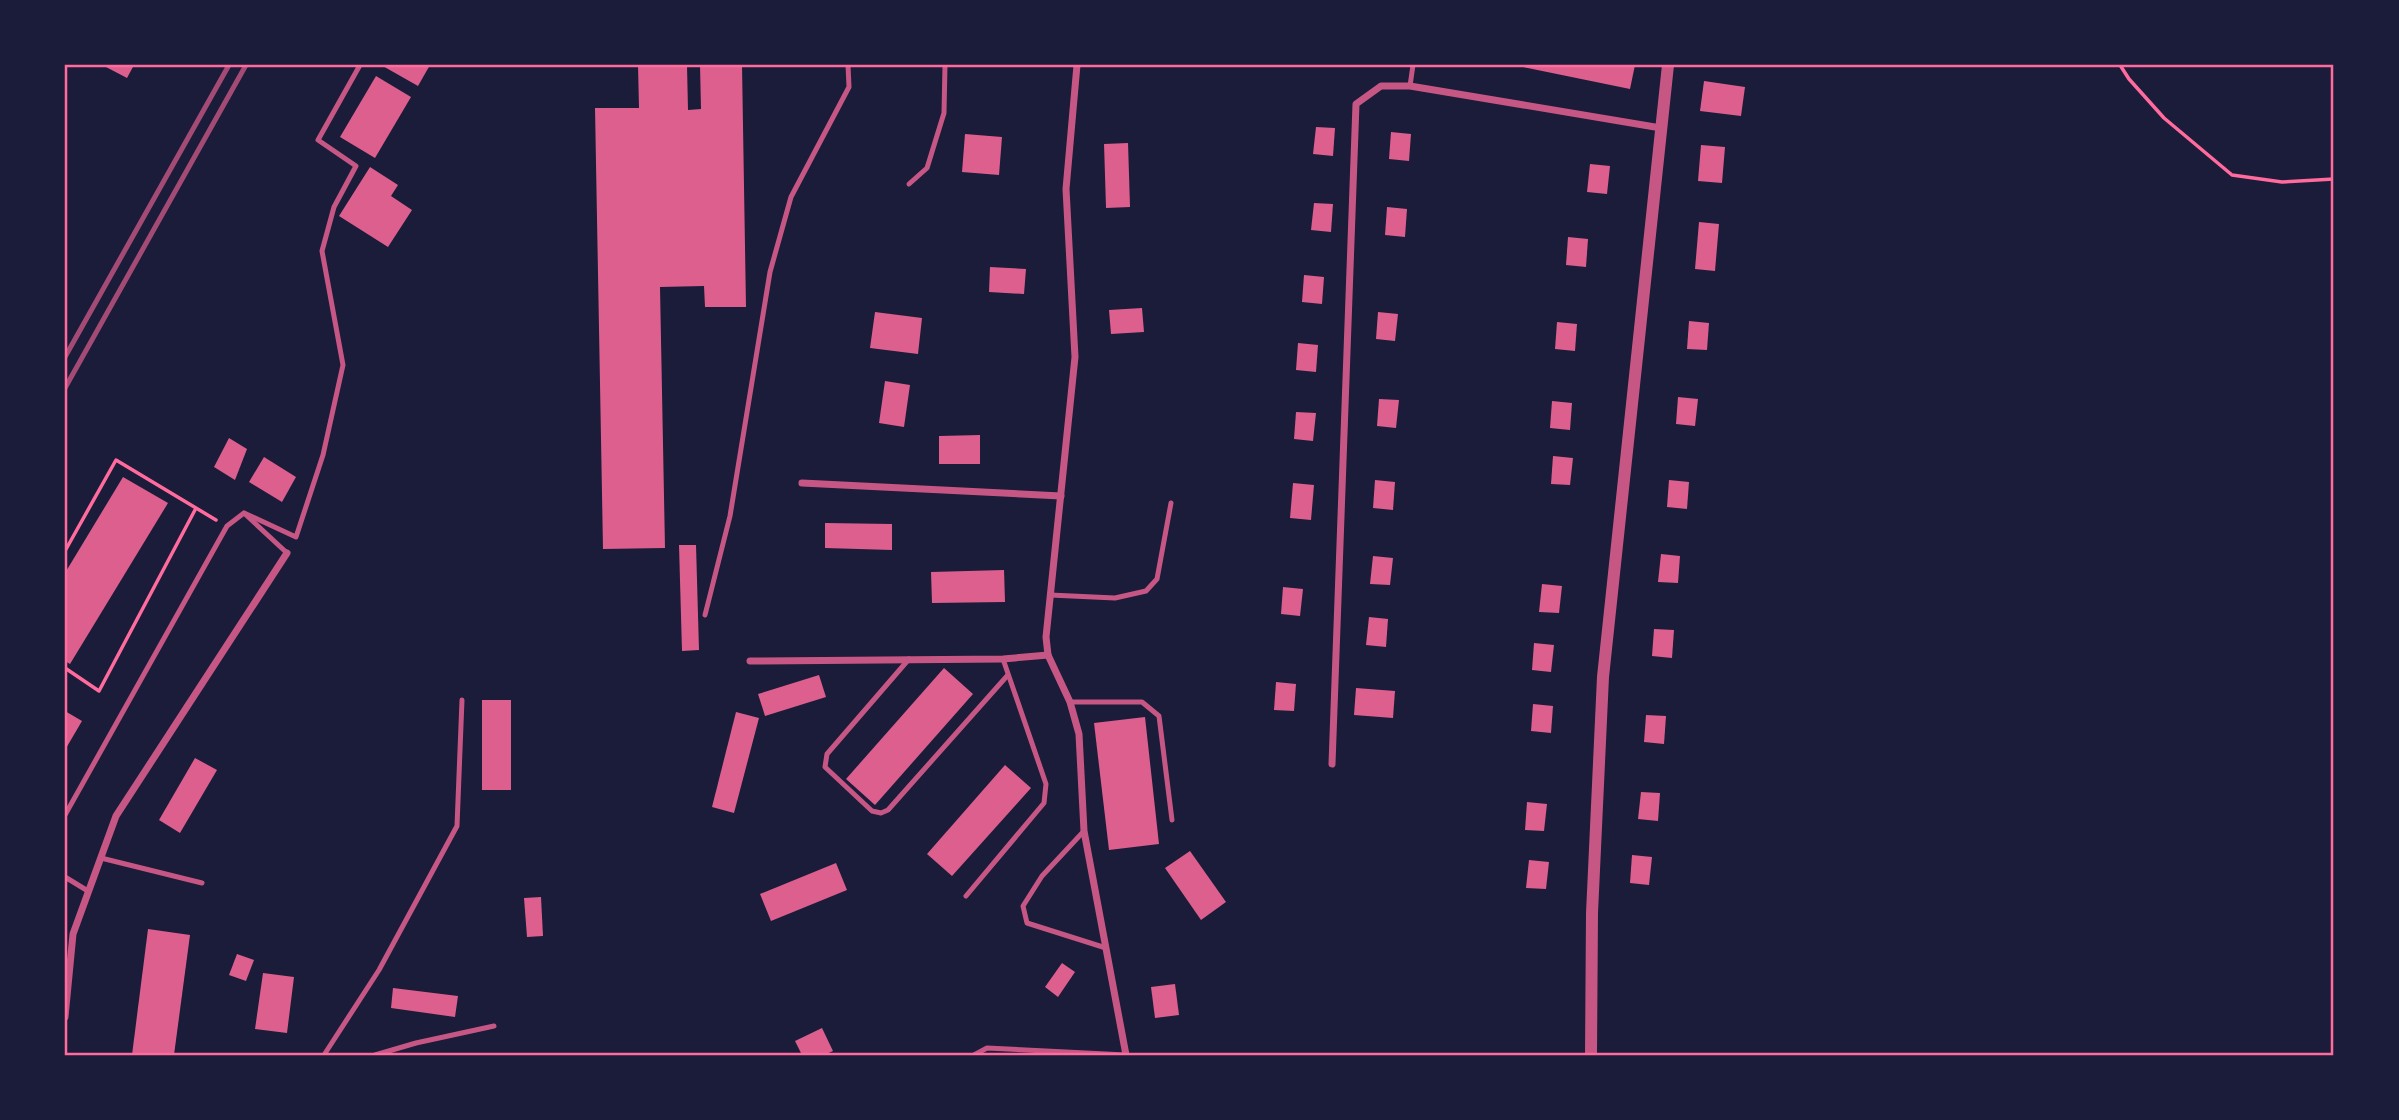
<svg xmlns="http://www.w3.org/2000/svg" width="2399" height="1120" font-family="'Playfair Display',serif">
  <rect width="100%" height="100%" fill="#1b1b3a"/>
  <g fill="#dd5f8e">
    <polygon points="108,65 134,65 127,78 106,67"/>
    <polygon points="381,65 430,65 418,86"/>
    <polygon points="638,65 687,65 688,110 701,109 700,65 742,65 746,307 705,307 704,286 660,287 665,548 603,549 595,108 639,108"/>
    <polygon points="1523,65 1635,65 1630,89 1523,67"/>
    <polygon points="376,76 411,97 375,158 340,137"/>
    <polygon points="1704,81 1745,87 1741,116 1700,111"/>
    <polygon points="1316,127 1335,128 1333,156 1313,154"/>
    <polygon points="1391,132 1411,134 1409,161 1389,159"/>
    <polygon points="965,134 1002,137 999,175 962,172"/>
    <polygon points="1128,143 1130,207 1106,208 1104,144"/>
    <polygon points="1701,145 1725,147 1722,183 1698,181"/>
    <polygon points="1590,164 1610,166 1607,194 1587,192"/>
    <polygon points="370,167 398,185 391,196 412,210 388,247 339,216"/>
    <polygon points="1314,203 1333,204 1331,232 1311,230"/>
    <polygon points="1387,207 1407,209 1405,237 1385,235"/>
    <polygon points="1699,222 1719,224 1715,271 1695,269"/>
    <polygon points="1568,237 1588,239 1586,267 1566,265"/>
    <polygon points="990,267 1026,269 1024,294 989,292"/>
    <polygon points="1304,275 1324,277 1322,304 1302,302"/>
    <polygon points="1142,308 1144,332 1111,334 1109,310"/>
    <polygon points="875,312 922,318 918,354 870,348"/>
    <polygon points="1378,312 1398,314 1395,341 1376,339"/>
    <polygon points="1689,321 1709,323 1707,350 1687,349"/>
    <polygon points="1557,322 1577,324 1575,351 1555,349"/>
    <polygon points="1298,343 1318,345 1316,372 1296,370"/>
    <polygon points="885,381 910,385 904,427 879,423"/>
    <polygon points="1678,397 1698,399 1695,426 1676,424"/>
    <polygon points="1379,399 1399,400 1396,428 1377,426"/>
    <polygon points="1552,401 1572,403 1570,430 1550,428"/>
    <polygon points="1296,412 1316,413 1313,441 1294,439"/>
    <polygon points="980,435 980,464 939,464 939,436"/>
    <polygon points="229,438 247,449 235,480 214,467"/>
    <polygon points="1553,456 1573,458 1570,485 1551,484"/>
    <polygon points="264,457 296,477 282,502 249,482"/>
    <polygon points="123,477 168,503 70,664 65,661 65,573"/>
    <polygon points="1375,480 1395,482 1393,510 1373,508"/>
    <polygon points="1669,480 1689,482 1687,509 1667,507"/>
    <polygon points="1293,483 1314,485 1311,520 1290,518"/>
    <polygon points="825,523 892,524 892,550 825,548"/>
    <polygon points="679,545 696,545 699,650 682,651"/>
    <polygon points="1661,554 1680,556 1678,583 1658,582"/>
    <polygon points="1373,556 1393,558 1390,585 1370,584"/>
    <polygon points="1004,570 1005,602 932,603 931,572"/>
    <polygon points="1542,584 1562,586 1559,613 1539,612"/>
    <polygon points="1283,587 1303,589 1300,616 1281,614"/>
    <polygon points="1369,617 1388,619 1386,647 1366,645"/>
    <polygon points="1654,629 1674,630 1672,658 1652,656"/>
    <polygon points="1534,643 1554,645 1551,672 1532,670"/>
    <polygon points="944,668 973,694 875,805 846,779"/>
    <polygon points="819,675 826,697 765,716 758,694"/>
    <polygon points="1276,682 1296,684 1294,711 1274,710"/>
    <polygon points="1356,688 1395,691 1393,718 1354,715"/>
    <rect x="482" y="700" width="29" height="90"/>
    <polygon points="1533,704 1553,706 1551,733 1531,731"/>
    <polygon points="65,711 82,721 65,750"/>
    <polygon points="736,712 759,718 734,813 712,807"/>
    <polygon points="1646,715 1666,716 1664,744 1644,742"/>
    <polygon points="1145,717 1159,844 1109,850 1094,723"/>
    <polygon points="195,758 217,770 180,833 159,820"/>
    <polygon points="1005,765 1031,788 952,876 927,854"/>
    <polygon points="1641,792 1660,793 1658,821 1638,819"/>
    <polygon points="1527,802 1547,804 1544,831 1525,830"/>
    <polygon points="1190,851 1226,902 1201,920 1165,868"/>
    <polygon points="1632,855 1652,857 1649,885 1630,883"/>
    <polygon points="1529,860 1549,862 1546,889 1526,888"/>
    <polygon points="836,863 847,890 771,921 760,894"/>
    <polygon points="541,897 543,936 527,937 524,898"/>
    <polygon points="148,929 190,935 174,1055 132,1055"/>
    <polygon points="237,954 254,960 246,981 229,975"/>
    <polygon points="1062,963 1075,972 1058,997 1045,987"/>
    <polygon points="263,973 294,977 287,1033 255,1029"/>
    <polygon points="1175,984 1179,1015 1155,1018 1151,987"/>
    <polygon points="393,988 458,996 455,1017 391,1008"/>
    <polygon points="822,1028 833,1051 824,1055 802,1055 795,1041"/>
  </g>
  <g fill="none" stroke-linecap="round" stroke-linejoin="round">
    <g stroke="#ff6b9d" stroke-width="3.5">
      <polyline points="2120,65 2129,79 2164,118 2232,175 2282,182 2334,179"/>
      <polyline points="65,551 116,460 216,520"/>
      <polyline points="65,668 99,691 195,510"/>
    </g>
    <g stroke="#c65784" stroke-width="5">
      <polyline points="1410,86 1413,65"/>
      <polyline points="909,184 927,168 944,113 945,65"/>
      <polyline points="244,513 296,537 323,455 343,365 322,251 334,207 356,166 318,140 360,65"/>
      <polyline points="1050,595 1115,598 1146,591 1157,579 1171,503"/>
      <polyline points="705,615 730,516 770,272 791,197 849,87 848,65"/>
      <polyline points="909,659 827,754 825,767 872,811 881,813 888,810 1007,676"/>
      <polyline points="1070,702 1142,702 1159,716 1172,820"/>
      <polyline points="65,815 227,526 244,513 287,553"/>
      <polyline points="1084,831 1042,876 1023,906 1027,923 1106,948"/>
      <polyline points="101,858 202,883"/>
      <polyline points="65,877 88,891"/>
      <polyline points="966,896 1044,803 1046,784 1003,659"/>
      <polyline points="324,1055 379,970 457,826 462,700"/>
      <polyline points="375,1055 416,1043 494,1026"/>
      <polyline points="974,1055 987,1048 1126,1055"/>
    </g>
    <g stroke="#c65784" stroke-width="7">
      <polyline points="1077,65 1066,189 1075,357 1046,637 1048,655 1070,702 1079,734 1084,831 1126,1055"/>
      <polyline points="802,483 1061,496"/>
      <polyline points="750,661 1003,659 1048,655"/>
      <polyline points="1332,764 1356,104 1381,86 1410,86 1661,128"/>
      <polyline points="65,1017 73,934 116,816 287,553"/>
    </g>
    <polyline stroke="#c65784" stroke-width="12" points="1591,1055 1592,913 1603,677 1668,65"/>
    <g stroke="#a44b75" stroke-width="5">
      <polyline points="65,357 229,65"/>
      <polyline points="65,388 246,65"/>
    </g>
  </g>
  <rect width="2399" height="1120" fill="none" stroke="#1b1b3a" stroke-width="133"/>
  <rect x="66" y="66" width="2266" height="988" fill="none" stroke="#ff6b9d" stroke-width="2.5"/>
</svg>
